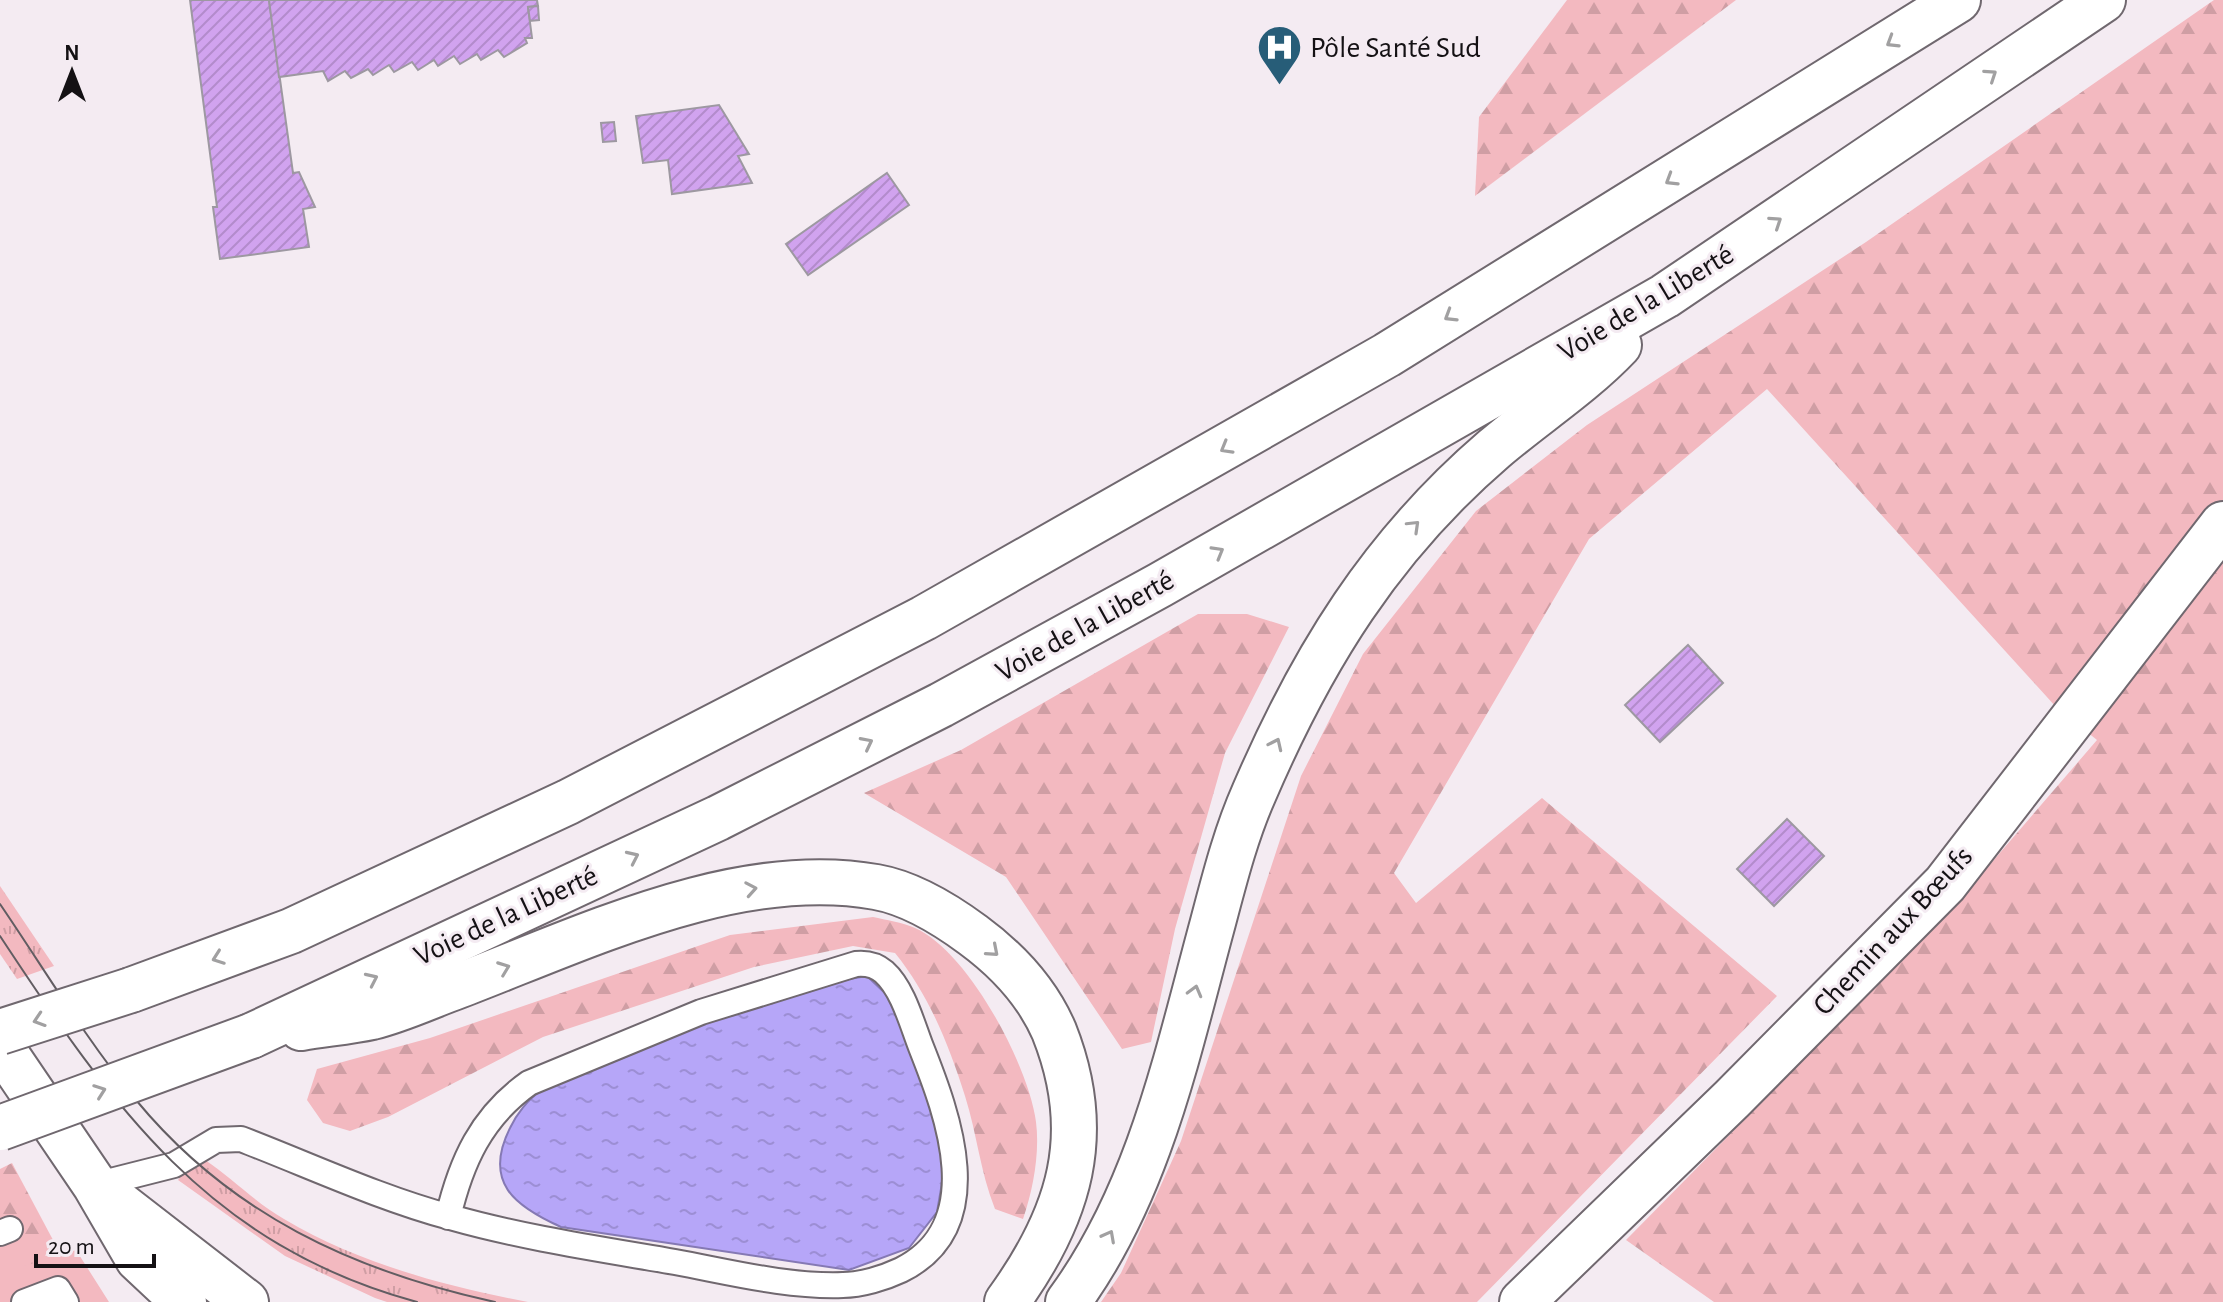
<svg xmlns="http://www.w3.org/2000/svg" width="2223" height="1302" font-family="'Alegreya Sans',sans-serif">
  <defs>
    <pattern id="grass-tufts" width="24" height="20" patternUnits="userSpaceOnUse" patternTransform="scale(2)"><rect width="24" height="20" fill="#f3b9c0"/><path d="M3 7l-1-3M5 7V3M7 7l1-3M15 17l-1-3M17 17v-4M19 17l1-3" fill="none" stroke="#cf9ea4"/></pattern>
    <pattern id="forest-firs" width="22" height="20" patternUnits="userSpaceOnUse" patternTransform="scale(2)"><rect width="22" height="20" fill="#f3b9c0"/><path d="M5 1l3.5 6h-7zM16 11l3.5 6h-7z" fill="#cf9ea4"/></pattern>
    <pattern id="water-ripples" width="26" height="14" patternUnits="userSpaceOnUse" patternTransform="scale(2)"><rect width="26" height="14" fill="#b6a6f8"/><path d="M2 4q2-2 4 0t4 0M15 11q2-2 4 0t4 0" fill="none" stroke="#9c8ed4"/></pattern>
    <pattern id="building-hatch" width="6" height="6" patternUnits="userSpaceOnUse" patternTransform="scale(2)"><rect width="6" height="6" fill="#d1a3ef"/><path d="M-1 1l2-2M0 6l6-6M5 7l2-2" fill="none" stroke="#b38bcc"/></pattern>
  </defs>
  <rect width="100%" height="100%" fill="#f4ebf2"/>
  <g fill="url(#grass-tufts)">
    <polygon points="0,886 54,966 17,979 0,954"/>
    <path d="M205,1160C232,1178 256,1203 284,1219C358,1263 444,1286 528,1302H387L375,1298L285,1256L178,1180L185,1170Z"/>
  </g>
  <g fill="url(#forest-firs)">
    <polygon points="1567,0 1736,0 1475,196 1479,117"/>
    <polygon points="2214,0 2223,0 2223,1302 1714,1302 1626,1240 1949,912 2097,740 2056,707 1767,389 1589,539 1394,873 1416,903 1542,798 1777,996 1477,1302 1101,1302 1121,1273 1181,1141 1301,776 1363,654 1476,511 1587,425 1866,242"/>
    <polygon points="1198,614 1247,614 1289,627 1225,753 1175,929 1151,1042 1122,1049 1006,877 864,793 961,750"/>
    <path d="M873,917C886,920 902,922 915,928C968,951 1029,1066 1036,1122C1040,1153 1033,1190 1023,1219L995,1209C980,1171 977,1134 965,1096C949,1045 929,995 895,953L853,946L754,967L543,1037L388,1117L350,1131L323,1123L307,1100L317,1069L430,1038L730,935Z"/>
    <polygon points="12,1163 61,1255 0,1276 0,1169"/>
  </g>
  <polygon fill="#f3b9c0" points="0,1211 24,1266 76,1250 109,1302 0,1302"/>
  <path fill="url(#water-ripples)" stroke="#8579b4" stroke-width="2" d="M867,976L888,996L920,1063L947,1154L937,1212L909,1248L849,1270L561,1227C514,1206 483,1182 510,1128C516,1115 528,1099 541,1091C565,1077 594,1069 620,1059C698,1026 782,988 867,976Z"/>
  <g fill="url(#building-hatch)" stroke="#9d98a1" stroke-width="2">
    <polygon points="190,0 269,0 293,173 299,172 315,207 303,209 309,247 220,259 213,207 217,207"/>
    <polygon points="269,0 537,0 538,6 528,7 532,38 525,38 527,43 504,57 498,50 481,60 477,54 460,64 454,56 438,66 434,60 418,70 412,62 394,72 389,65 373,75 368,69 351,78 345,71 328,81 323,71 279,77"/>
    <polygon points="538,6 539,20 530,21 528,7"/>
    <polygon points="719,105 749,154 738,156 752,183 672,194 668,160 643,163 636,116"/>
    <polygon points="614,122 616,141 603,142 601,123"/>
    <polygon points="887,173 909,205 808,275 786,244"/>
    <polygon points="1688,645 1723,683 1660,742 1625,705"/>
    <polygon points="1787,819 1824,856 1774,906 1737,869"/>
  </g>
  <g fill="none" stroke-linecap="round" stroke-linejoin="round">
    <defs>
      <g id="service">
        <path d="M95,1185L174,1165L216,1140L241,1139C309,1165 379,1198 450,1217C524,1238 600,1249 675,1262C730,1272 787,1287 843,1285C861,1285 884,1278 901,1270C990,1226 948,1115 921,1047C912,1024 903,989 884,972C876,965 866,963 856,964L701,1012L529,1083C481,1117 461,1162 448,1217"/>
        <polyline points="0,1233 10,1229"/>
        <polyline points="24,1302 58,1289 66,1302"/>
      </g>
      <polyline id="minor" points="1522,1302 1732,1099 1945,884 2223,524"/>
      <g id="primary">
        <polyline points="0,1045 95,1185 138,1259 184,1302"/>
        <polyline points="113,1199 246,1302"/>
      </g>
      <g id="trunk">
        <polyline points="131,990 291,931 568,802 924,618 1387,355 1958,0"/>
        <path d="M301,1028C324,1024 349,1022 372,1017C401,1010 430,996 458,986C584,938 738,862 876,887C910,893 946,915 973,935C1007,960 1037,992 1054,1031C1095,1134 1070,1215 1007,1302"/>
        <polyline points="251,1036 718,818 941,705 1160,585 1665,296 2103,0"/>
        <path d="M1068,1302C1149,1192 1177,1055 1212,926C1224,881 1235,836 1254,793C1312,658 1381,546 1494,449C1535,414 1582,384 1619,345"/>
      </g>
    </defs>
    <use href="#service" stroke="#70686f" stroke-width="28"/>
    <use href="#minor" stroke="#70686f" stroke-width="48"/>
    <use href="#primary" stroke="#70686f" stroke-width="48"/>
    <use href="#trunk" stroke="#70686f" stroke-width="48"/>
    <use href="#service" stroke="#fff" stroke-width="24"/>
    <use href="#minor" stroke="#fff" stroke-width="44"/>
    <use href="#primary" stroke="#fff" stroke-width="44"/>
    <use href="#trunk" stroke="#fff" stroke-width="44"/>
    <g stroke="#625d62" stroke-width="2">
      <path d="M0,904C45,970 85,1038 136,1100C230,1214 353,1271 495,1302"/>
      <path d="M0,936C112,1106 208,1245 417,1302"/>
    </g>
    <defs>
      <g id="trunk-bridge">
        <polyline points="0,1032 131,990"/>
        <polyline points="0,1128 251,1036"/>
      </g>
    </defs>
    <use href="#trunk-bridge" stroke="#70686f" stroke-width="48" stroke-linecap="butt"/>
    <use href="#trunk-bridge" stroke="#fff" stroke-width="44"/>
  </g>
  <defs><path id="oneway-chevron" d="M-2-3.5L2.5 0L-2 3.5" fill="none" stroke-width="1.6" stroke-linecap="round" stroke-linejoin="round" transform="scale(2)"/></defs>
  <g stroke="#a1a0a1">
    <use href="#oneway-chevron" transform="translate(1892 42) rotate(148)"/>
    <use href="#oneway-chevron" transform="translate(1991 75) rotate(-34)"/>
    <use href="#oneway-chevron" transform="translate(1671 180) rotate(148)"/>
    <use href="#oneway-chevron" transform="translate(1776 222) rotate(-34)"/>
    <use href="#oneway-chevron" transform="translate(1450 316) rotate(148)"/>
    <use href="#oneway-chevron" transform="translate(1226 448) rotate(150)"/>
    <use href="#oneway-chevron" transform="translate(1414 526) rotate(-44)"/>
    <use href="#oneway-chevron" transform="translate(1218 552) rotate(-30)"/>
    <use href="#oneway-chevron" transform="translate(867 743) rotate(-27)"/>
    <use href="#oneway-chevron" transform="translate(1276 744) rotate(-65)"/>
    <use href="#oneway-chevron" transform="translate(633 857) rotate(-25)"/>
    <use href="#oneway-chevron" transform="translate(751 889) rotate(-10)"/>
    <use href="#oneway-chevron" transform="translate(993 951) rotate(41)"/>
    <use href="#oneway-chevron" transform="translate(218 958) rotate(160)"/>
    <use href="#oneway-chevron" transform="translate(504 968) rotate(-21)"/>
    <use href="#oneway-chevron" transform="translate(372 979) rotate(-25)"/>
    <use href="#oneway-chevron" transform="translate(1195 991) rotate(-75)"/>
    <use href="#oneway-chevron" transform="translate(39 1020) rotate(162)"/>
    <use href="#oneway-chevron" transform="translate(100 1091) rotate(-20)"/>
    <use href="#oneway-chevron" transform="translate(1109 1236) rotate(-62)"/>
  </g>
  <defs>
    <symbol id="hospital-pin" viewBox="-11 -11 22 30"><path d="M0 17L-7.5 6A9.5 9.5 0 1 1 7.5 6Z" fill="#275d78" stroke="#f4ebf2"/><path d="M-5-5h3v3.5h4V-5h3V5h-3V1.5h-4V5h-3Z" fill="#fff"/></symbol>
  </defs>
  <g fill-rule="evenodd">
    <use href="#hospital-pin" x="1254" y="22" width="51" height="69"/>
  </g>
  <g text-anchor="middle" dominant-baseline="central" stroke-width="6" stroke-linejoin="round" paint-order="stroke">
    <g font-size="30" fill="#141114" stroke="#f4ebf2" text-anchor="start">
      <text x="1310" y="48">Pôle Santé Sud</text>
    </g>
    <g font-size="30" fill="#141114" stroke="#f4ebf2">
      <text transform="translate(1646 303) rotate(-31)">Voie de la Liberté</text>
      <text transform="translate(1085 626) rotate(-29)">Voie de la Liberté</text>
      <text transform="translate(506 916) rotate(-25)">Voie de la Liberté</text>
      <text transform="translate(1893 931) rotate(-47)">Chemin aux Bœufs</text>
    </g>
  </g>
  <g transform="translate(72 72)" stroke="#f4ebf2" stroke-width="6" paint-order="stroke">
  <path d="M0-6L14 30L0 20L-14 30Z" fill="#141114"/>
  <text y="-12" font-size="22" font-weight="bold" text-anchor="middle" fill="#141114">N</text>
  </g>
  <path d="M36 1254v12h118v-12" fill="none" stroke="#141114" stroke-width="4"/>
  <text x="48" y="1254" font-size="24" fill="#141114" stroke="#f4ebf2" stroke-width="6" paint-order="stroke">20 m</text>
</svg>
